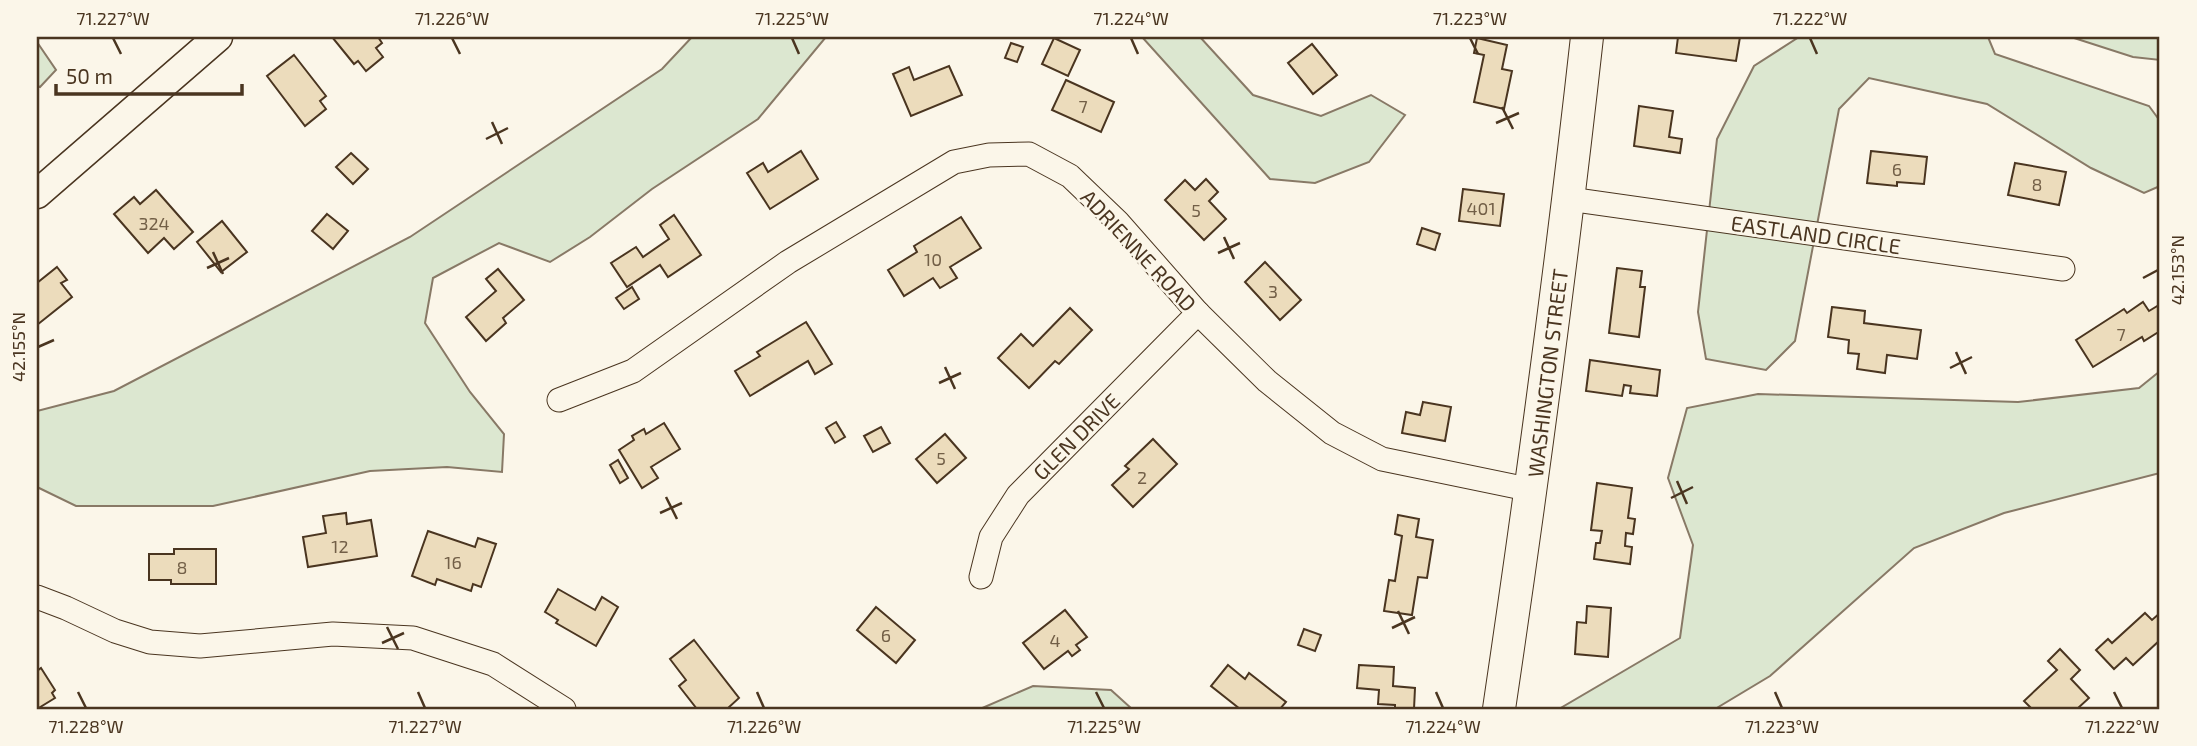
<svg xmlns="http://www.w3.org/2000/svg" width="2197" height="746" font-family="'Exo 2',sans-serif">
  <rect width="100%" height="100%" fill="#fbf6e9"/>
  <g fill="#dce7d0" stroke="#887966" stroke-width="2">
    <polygon points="692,37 826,37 758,119 652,189 590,237 550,262 499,243 433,278 425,323 470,392 504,434 502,472 447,467 370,471 213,506 76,506 37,487 37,411 114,391 410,237 662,69"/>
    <polygon points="1142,37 1200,37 1253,95 1321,116 1371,95 1405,115 1369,162 1315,183 1270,179"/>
    <polygon points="1799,37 1988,37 1995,54 2149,106 2160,121 2160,186 2144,193 2091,168 1987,104 1869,78 1839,109 1795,341 1766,370 1706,359 1698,312 1717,139 1754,66"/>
    <polygon points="2071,37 2160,37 2160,60 2133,57"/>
    <polygon points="37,42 56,70 40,87 37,86"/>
    <polygon points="2160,371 2160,473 2004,513 1914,548 1770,676 1715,709 1559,709 1680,638 1693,545 1668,478 1687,408 1758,394 2018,402 2139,388"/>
    <polygon points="1033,686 1111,690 1132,709 980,709"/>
  </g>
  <g fill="#ecdcbc" stroke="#4a3520" stroke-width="2">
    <polygon points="332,37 378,37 382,43 376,48 383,57 366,71 358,61 354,64"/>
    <polygon points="1678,37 1740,37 1736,61 1676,53"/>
    <polygon points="1054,38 1080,50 1068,76 1042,64"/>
    <polygon points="1477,38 1507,45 1502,69 1512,71 1504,109 1474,102 1484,55 1474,53"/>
    <polygon points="1011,43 1023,47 1017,62 1005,58"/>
    <polygon points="1312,44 1337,75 1313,94 1288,63"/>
    <polygon points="294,55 326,96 320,101 326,109 305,126 267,76"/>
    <polygon points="949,66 962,95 911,116 893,74 909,67 914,80"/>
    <polygon points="1066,80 1114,102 1101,132 1052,110"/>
    <polygon points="1639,106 1673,111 1669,137 1682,139 1680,153 1634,146"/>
    <polygon points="801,151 818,179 770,209 747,173 763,163 768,172"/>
    <polygon points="1871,151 1927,157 1924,184 1897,182 1897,186 1867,183"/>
    <polygon points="351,153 368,169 353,184 336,167"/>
    <polygon points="2015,163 2066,172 2059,205 2008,195"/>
    <polygon points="1206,179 1218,192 1209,201 1226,219 1204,240 1165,200 1185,180 1195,190"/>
    <polygon points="1463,189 1504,194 1500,226 1459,221"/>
    <polygon points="156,190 193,232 174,249 164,238 148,253 114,214 134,197 140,204"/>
    <polygon points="327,214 348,231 333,249 312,231"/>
    <polygon points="674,215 701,255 668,277 660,265 627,287 611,263 636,247 643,257 669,239 660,225"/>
    <polygon points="961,217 981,248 950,267 957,278 940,288 933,278 904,296 888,270 917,252 914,246"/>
    <polygon points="222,221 247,252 221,272 197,242"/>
    <polygon points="1422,228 1440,234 1435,250 1417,244"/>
    <polygon points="1265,262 1301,300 1280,320 1245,282"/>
    <polygon points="57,267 67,280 61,283 72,297 37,325 37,283"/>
    <polygon points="1617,268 1642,271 1640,287 1645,287 1639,337 1609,333"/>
    <polygon points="498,269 524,300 503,318 506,323 486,341 466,317 496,291 486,279"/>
    <polygon points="632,287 639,299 624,309 616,298"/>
    <polygon points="2143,302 2149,311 2159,305 2160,308 2160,331 2144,341 2142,337 2093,367 2076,340 2124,309 2127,313"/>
    <polygon points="1832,307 1865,311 1864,323 1921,330 1917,359 1887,355 1885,373 1857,369 1859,354 1848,353 1849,340 1828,337"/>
    <polygon points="1070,308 1092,330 1059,364 1055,361 1029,388 998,358 1021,334 1033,346"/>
    <polygon points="806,322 832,364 815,374 808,361 750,396 735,371 760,356 757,352"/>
    <polygon points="1590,360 1660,370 1657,396 1630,393 1631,386 1624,385 1622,396 1586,391"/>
    <polygon points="1423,402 1451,407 1445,441 1402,433 1406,412 1420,415"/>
    <polygon points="836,422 845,437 835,443 826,428"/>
    <polygon points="664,423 680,449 651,467 658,478 642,488 619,450 634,440 632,436 644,429 646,434"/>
    <polygon points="881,427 890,443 873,452 864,436"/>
    <polygon points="945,434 966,458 937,483 916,459"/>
    <polygon points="1153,439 1177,464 1133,507 1112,485 1129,469 1125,466"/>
    <polygon points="618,460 628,478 620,483 610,465"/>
    <polygon points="1597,483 1632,488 1628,518 1635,519 1633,534 1626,533 1625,546 1632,547 1630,564 1594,559 1596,543 1600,543 1602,531 1591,530"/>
    <polygon points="346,513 347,524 371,520 377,556 308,567 303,537 326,533 323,516"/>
    <polygon points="1398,515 1419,519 1416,537 1433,540 1427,578 1418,577 1412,615 1384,611 1389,580 1395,581 1402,536 1395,534"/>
    <polygon points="428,531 475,547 478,538 496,544 481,587 473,584 471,591 437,579 435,585 412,576"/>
    <polygon points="174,549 216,549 216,584 171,584 171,580 149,580 149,554 174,554"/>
    <polygon points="558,589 595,610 602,597 618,607 596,646 556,623 558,620 545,612"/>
    <polygon points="1587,606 1611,608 1608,657 1575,654 1577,622 1586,623"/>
    <polygon points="876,607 915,640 896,663 857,630"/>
    <polygon points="1065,610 1087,637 1076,645 1080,650 1072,656 1068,651 1044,669 1023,643"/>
    <polygon points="2145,613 2152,620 2160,613 2160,640 2133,665 2126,658 2114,669 2096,650 2108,639 2112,643"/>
    <polygon points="1304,629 1321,635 1315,651 1298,645"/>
    <polygon points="694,640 739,698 727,709 697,709 679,686 686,680 670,659"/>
    <polygon points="2060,649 2080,670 2071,679 2089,698 2077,709 2032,709 2024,701 2057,670 2048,661"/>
    <polygon points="1228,665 1245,679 1249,673 1286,702 1280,709 1240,709 1211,686"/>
    <polygon points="1359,665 1394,667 1393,686 1415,688 1414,709 1395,709 1395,705 1378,704 1379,690 1357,688"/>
    <polygon points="41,668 55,690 52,693 55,698 37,709 37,671"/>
  </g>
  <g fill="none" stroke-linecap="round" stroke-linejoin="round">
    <defs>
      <g id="minor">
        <polyline points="1569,199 2063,269"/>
        <polyline points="559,400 633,371 788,262 954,162 989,155 1029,154 1070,176 1118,222 1198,313 1267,381 1332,433 1382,459 1532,490"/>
        <polyline points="981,577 991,537 1018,495 1198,313"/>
        <polyline points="37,597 66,608 115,631 150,642 200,646 333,634 413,638 493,664 564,709"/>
      </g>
      <polyline id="tertiary" points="37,194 218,37"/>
      <path id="secondary" d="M1499,709C1532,486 1562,262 1587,37"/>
    </defs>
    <use href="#minor" stroke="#4a3520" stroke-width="25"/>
    <use href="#tertiary" stroke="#4a3520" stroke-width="31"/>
    <use href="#secondary" stroke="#4a3520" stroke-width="34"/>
    <use href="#minor" stroke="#fbf6e9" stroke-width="23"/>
    <use href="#tertiary" stroke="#fbf6e9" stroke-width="28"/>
    <use href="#secondary" stroke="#fbf6e9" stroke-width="32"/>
  </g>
  <path fill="none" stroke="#4a3520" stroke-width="2.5" d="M113,38L121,54M452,38L460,54M792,38L799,54M1131,38L1138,54M1470,38L1478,54M1810,38L1817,54M1502,107L1513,129M492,122L502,144M1496,123L1519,113M486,139L508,128M1224,237L1234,259M213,252L223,274M1218,253L1240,243M207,268L229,258M2143,278L2158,270M38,347L54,340M1956,352L1966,374M945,367L955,389M1950,368L1972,357M939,383L961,373M1677,481L1687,504M666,497L677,519M1671,498L1693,487M660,513L682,503M1398,611L1409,634M387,627L398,649M1392,628L1415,617M382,643L404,633M78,692L86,708M418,692L425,708M757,692L764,708M1096,692L1104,708M1436,692L1443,708M1775,692L1782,708M2114,692L2122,708"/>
  <g text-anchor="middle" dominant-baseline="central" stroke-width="5" stroke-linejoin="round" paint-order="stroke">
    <g font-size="18" fill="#725f47">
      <text x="1083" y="106">7</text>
      <text x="1897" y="169">6</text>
      <text x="2037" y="184">8</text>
      <text x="1481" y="208">401</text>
      <text x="1196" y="210">5</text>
      <text x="154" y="223">324</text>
      <text x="933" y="259">10</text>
      <text x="1273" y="291">3</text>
      <text x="2121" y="334">7</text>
      <text x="941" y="458">5</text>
      <text x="1142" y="477">2</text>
      <text x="340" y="546">12</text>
      <text x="453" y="562">16</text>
      <text x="182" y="567">8</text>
      <text x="886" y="635">6</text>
      <text x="1055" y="640">4</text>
    </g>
    <g font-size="21" fill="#4a3520" stroke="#fbf6e9">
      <text transform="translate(1816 234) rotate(8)">EASTLAND CIRCLE</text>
      <text transform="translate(1139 250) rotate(47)">ADRIENNE ROAD</text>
      <text transform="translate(1547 373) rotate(-83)">WASHINGTON STREET</text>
      <text transform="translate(1076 436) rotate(-45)">GLEN DRIVE</text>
    </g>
  </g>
  <rect width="2197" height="746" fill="none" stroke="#fbf6e9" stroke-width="77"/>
  <path d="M56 84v10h186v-10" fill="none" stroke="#4a3520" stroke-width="3.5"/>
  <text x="66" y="84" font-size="21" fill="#4a3520" stroke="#fbf6e9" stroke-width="5" paint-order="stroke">50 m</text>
  <rect x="38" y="38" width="2120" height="670" fill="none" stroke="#4a3520" stroke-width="2.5"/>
  <g font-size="18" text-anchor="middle" fill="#4a3520">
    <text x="113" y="25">71.227°W</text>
    <text x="452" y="25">71.226°W</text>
    <text x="792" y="25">71.225°W</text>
    <text x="1131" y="25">71.224°W</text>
    <text x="1470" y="25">71.223°W</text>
    <text x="1810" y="25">71.222°W</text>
    <text transform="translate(2178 270) rotate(-90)" y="6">42.153°N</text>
    <text transform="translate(19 347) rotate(-90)" y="6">42.155°N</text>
    <text x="86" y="733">71.228°W</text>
    <text x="425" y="733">71.227°W</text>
    <text x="764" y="733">71.226°W</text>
    <text x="1104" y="733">71.225°W</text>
    <text x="1443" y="733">71.224°W</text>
    <text x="1782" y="733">71.223°W</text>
    <text x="2122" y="733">71.222°W</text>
  </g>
</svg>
